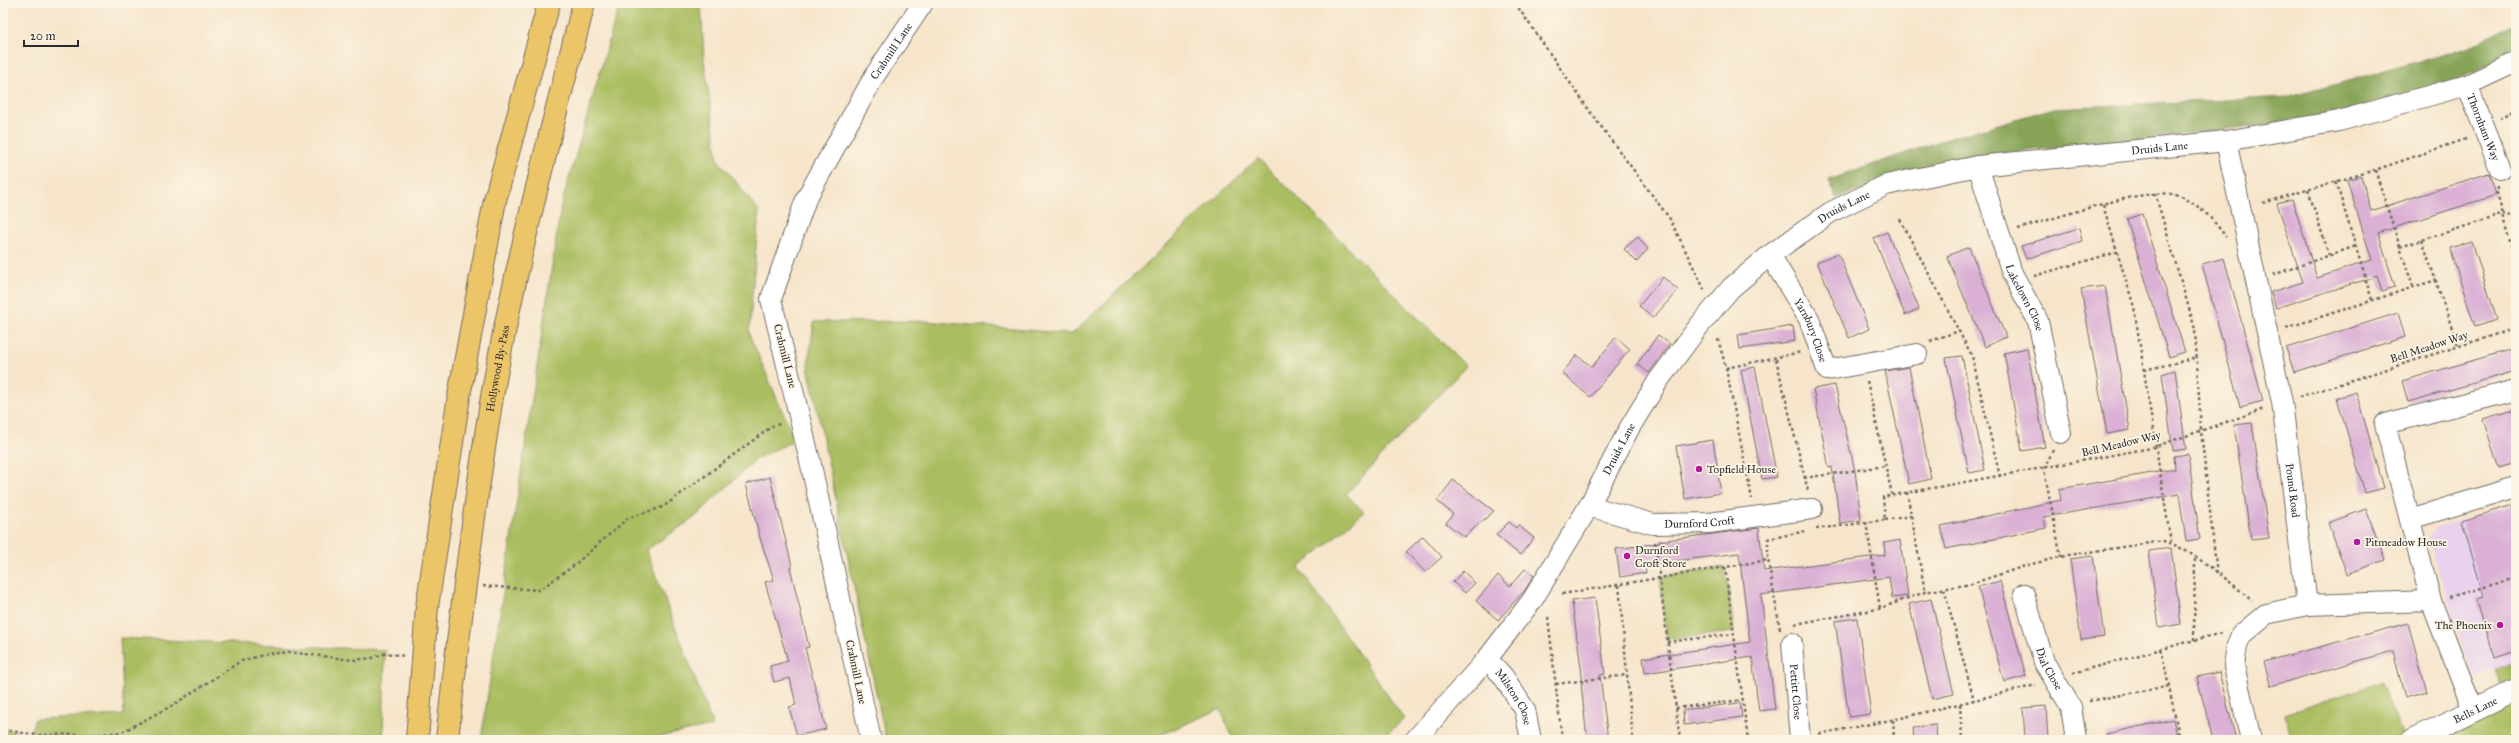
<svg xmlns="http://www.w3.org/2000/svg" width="2519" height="743" font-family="'IM FELL Great Primer',serif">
  <rect width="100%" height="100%" fill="#fcf5e5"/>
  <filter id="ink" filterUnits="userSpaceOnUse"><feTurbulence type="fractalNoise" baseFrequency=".025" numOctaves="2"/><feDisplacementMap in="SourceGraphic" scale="8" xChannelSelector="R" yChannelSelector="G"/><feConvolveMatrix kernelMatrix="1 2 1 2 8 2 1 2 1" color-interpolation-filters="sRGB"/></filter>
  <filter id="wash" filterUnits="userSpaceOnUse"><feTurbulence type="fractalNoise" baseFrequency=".012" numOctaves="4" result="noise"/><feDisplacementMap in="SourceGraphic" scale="16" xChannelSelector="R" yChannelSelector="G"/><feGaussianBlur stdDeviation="0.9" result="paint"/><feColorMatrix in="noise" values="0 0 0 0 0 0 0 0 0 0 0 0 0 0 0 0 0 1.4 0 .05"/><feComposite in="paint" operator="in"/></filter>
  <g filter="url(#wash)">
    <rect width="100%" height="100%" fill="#f6e5cb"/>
    <polygon fill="#e9d2ed" points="2516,503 2516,661 2473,679 2428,538 2437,528"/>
    <g fill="#aabd61" stroke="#6a7446">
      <polygon points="620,3 701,3 704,60 718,160 759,211 749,334 795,440 756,459 694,518 646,550 713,726 643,740 481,740 561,206"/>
      <polygon points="1258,158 1466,366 1346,494 1364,512 1299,568 1404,719 1380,740 1234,740 1220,709 1149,740 886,740 808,366 814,322 925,321 1072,334"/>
      <polygon points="1725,567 1734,632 1667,639 1660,577"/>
      <polygon points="120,638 385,650 383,740 3,740 3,728 28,738 35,719 124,715"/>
      <polygon points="2516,661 2516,680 2502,687 2495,670"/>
      <polygon points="2381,682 2402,735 2389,740 2290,740 2285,714"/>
      <polygon points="2516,700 2516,740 2434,740"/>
    </g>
    <polygon fill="#87a457" stroke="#596841" points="2516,23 2516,53 2459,79 2329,116 2164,137 1963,157 1836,198 1829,180 1940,141 2054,108 2290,97 2467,48"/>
    <g id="blocks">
      <g fill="#dab0d5">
        <polygon points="2489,173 2496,195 2378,233 2395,287 2382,291 2377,276 2276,308 2271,292 2303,282 2277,203 2292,199 2317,278 2372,260 2347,180 2361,176 2371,211"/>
        <polygon points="2142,214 2185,352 2169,357 2127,219"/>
        <polygon points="2079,228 2082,241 2026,259 2021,246"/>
        <polygon points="1887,232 1919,309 1905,315 1874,238"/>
        <polygon points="1638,237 1648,249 1637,262 1624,249"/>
        <polygon points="2472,241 2497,320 2475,327 2450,248"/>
        <polygon points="1969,247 2006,337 1985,347 1947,256"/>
        <polygon points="1838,253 1869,329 1849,338 1817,262"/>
        <polygon points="2224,258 2263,401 2240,407 2202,264"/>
        <polygon points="1663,277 1678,290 1653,318 1639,306"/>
        <polygon points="2105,286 2130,430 2107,434 2081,289"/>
        <polygon points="2398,313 2405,337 2294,372 2286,348"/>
        <polygon points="1793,326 1795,341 1740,349 1738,335"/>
        <polygon points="1658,335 1670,344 1649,373 1637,364"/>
        <polygon points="1616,337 1630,349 1590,397 1562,373 1577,355 1592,367"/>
        <polygon points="2027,348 2045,447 2022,451 2004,353"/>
        <polygon points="2516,348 2516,371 2408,402 2402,381"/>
        <polygon points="1962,356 1985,470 1969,473 1946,358"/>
        <polygon points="1755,367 1777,477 1762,479 1741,370"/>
        <polygon points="1909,367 1931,479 1909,484 1885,371"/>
        <polygon points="2175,370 2186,449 2173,451 2162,374"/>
        <polygon points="1835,385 1855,471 1861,520 1840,523 1832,467 1829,468 1813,389"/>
        <polygon points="2356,392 2384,488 2365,493 2337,398"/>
        <polygon points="2516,409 2516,464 2499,469 2483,419"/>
        <polygon points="2252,423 2269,538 2251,540 2234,425"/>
        <polygon points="1713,440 1721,493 1685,499 1676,446"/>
        <polygon points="2188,454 2200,539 2186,541 2179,494 2044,517 2046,528 1946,549 1941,526 2061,500 2059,489 2175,469 2174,456"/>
        <polygon points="770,477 792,566 790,567 809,647 805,648 826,729 797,736 789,707 796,705 790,678 774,682 770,666 788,661 765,582 774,580 760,538 746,484"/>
        <polygon points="1453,480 1494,511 1464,537 1446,523 1453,514 1437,501"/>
        <polygon points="2513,505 2516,516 2516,651 2495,658 2476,599 2484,597 2462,521"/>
        <polygon points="2366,509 2385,560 2347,574 2328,523"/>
        <polygon points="1509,522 1516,528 1518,525 1534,538 1520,555 1496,535"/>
        <polygon points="1759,528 1764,571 1885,555 1884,543 1900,540 1908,596 1892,598 1889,577 1761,595 1775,709 1759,711 1752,657 1645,673 1643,658 1750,642 1739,553 1645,565 1646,573 1620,577 1616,549 1659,543 1659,541"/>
        <polygon points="1423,536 1442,557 1425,572 1406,552"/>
        <polygon points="2171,548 2181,624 2159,628 2149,551"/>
        <polygon points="2093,556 2104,637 2081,640 2070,559"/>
        <polygon points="1525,569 1534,576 1525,590 1498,620 1476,601 1498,575 1510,586"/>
        <polygon points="1463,571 1475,583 1465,593 1453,582"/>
        <polygon points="2000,581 2026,676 2004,682 1978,587"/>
        <polygon points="1595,598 1605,674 1600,675 1608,740 1587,740 1581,683 1583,683 1572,601"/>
        <polygon points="1931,599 1954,694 1932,699 1909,604"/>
        <polygon points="1857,618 1871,714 1849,717 1835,621"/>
        <polygon points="2408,623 2427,692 2405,698 2393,651 2271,686 2264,662"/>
        <polygon points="2219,672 2236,740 2213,740 2197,677"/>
        <polygon points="1740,703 1742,717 1684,725 1683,710"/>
        <polygon points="2046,706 2048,740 2025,740 2023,708"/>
        <polygon points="2173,719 2178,740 2107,740 2106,734"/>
        <polygon points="1936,725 1937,740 1914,740 1913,727"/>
      </g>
    </g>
  </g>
  <g filter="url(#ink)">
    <use href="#blocks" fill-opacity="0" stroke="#726c63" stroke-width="1"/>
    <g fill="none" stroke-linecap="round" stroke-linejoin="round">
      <defs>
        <g id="minor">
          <path id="s1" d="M2467,85L2500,169"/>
          <path id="s2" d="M2226,141L2282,402L2307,605L2431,601L2473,710"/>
          <path id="s3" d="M1978,166L2012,273L2038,321L2061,433"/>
          <path id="s4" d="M1770,255L1809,319L1827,370L1917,354"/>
          <path id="s5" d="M1589,506L1653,524L1709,523L1812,509"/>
          <polyline points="2410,519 2516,487"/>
          <path id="s6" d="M2024,594L2044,662L2071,707L2076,740"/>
          <polyline points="2431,601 2385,424 2516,390"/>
          <path id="s7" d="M1792,643L1800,740"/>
          <path id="s8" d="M1487,659L1503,676L1525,710L1531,740"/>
          <path id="s9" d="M871,740L811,465L771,299L806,199L875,75L923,3"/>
          <path id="s10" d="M1415,740L1487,659L1533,599L1589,506L1630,427L1658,381L1699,326L1731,288L1770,255L1831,212L1886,185L1978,166L2226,141L2339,121L2467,85L2516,62"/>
          <polyline points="2251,740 2234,666 2237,645 2241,635 2266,614 2307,605"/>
        </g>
        <g id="tertiary">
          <path id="s11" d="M2413,740L2516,690"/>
        </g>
        <g id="trunk">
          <polyline points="417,740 427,607 459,396 495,200 549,3"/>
          <path id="s12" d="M447,740C459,627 473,515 491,403C514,268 550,135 584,3"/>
        </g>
      </defs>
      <use href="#minor" stroke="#726c63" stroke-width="22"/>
      <use href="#tertiary" stroke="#726c63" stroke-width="24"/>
      <use href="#trunk" stroke="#726c63" stroke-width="24"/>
      <g stroke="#726c63" stroke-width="2.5" stroke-dasharray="3 3" stroke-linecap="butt">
        <polyline points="1515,3 1591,113 1670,219 1705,291"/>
        <polyline points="2500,118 2516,110"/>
        <polyline points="2375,170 2413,287"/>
        <polyline points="2336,182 2372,300"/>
        <polyline points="2498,187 2497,194 2516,259"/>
        <polyline points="2308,190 2329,255"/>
        <polyline points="2155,193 2195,329 2201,431 2217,574"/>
        <polyline points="2263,203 2375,170 2469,138"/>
        <polyline points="2103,205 2134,307 2171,543"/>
        <polyline points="1900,219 1972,356 2000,477"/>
        <path d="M2018,229C2051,220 2146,186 2175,195C2197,201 2213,219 2226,237"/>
        <polyline points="2422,240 2458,346"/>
        <polyline points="2400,247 2504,214 2516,215"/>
        <polyline points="2273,275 2356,246"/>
        <polyline points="2034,276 2117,252"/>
        <polyline points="2286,328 2436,280"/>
        <polyline points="1718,339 1726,368 1752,499"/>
        <polyline points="1930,341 1959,331"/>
        <polyline points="1776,359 1808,491"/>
        <polyline points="1726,368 1801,352"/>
        <polyline points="2144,370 2197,358"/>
        <polyline points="1867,381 1892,495"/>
        <polyline points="2299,397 2516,328"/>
        <polyline points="2053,450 2044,469 2061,557"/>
        <polyline points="1804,478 1885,466"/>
        <polyline points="1907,492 1925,592"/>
        <polyline points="1885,520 1911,516"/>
        <polyline points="1866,522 1880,608"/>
        <polyline points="1816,529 1885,520 1883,497 2151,448 2264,409"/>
        <polyline points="1655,542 1680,740"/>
        <polyline points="1725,567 1748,740"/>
        <polyline points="1619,585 1633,740"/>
        <polyline points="483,586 539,590 572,567 628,518 663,507 774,425 782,424"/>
        <polyline points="1944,589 1974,700"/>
        <polyline points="1562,594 1768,560"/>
        <polyline points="2449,597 2516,578"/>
        <polyline points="1548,617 1562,740"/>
        <path d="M1795,624L1878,609L1925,592L1971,584L2028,565L2069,555L2163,541C2190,548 2231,582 2252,601"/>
        <polyline points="1780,629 1768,560 1768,539 1806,531"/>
        <polyline points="2194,640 2195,557"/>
        <polyline points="1667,642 1734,634"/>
        <polyline points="2161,649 2180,740"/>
        <polyline points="2073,673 2221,633"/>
        <polyline points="1556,684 1627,675"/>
        <polyline points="2089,701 2169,686"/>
        <polyline points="1960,704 1962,740"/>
        <polyline points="1676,708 1743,700"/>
        <polyline points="1893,720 1894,740"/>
        <polyline points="3,730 37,735 102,734 122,732 173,705 241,661 271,653 297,653 353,660 372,658 386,653 404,656"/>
        <polyline points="1819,734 1901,718 2036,685"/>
        <polyline points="1751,740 1782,737"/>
      </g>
      <use href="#minor" stroke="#fff" stroke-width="20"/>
      <use href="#tertiary" stroke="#fff" stroke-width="22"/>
      <use href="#trunk" stroke="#edc569" stroke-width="22"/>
    </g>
  </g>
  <g fill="#b5179e" stroke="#fcf5e5" stroke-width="1.5">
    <circle cx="1699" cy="469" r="4"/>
    <circle cx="2357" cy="542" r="4"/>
    <circle cx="1627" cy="556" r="4"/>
    <circle cx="2500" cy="625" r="4"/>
  </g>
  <g text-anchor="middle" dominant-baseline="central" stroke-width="3.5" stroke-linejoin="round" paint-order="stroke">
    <g font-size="11" fill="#2b2b2b" stroke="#fcf5e5">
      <text stroke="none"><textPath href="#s9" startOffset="729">Crabmill Lane</textPath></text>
      <text stroke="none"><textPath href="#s1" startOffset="45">Thornham Way</textPath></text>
      <text stroke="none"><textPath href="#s10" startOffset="1017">Druids Lane</textPath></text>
      <text stroke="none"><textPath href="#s10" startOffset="693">Druids Lane</textPath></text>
      <text stroke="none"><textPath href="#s3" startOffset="140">Lakedown Close</textPath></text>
      <text stroke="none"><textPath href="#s4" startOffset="86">Yarnbury Close</textPath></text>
      <text transform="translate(2429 347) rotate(-18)">Bell Meadow Way</text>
      <text transform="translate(785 356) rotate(76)">Crabmill Lane</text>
      <text stroke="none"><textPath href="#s12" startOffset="375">Hollywood By-Pass</textPath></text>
      <text transform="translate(2121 444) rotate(-13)">Bell Meadow Way</text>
      <text stroke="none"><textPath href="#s10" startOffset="357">Druids Lane</textPath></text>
      <text stroke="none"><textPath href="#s2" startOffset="356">Pound Road</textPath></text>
      <text stroke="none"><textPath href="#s5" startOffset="113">Durnford Croft</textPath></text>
      <text stroke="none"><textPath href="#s6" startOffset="79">Dial Close</textPath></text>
      <text transform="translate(856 672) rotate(78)">Crabmill Lane</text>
      <text stroke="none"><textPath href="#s7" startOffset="49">Pettitt Close</textPath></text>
      <text stroke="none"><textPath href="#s8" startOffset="47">Milston Close</textPath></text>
      <text stroke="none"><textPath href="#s11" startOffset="69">Bells Lane</textPath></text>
    </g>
    <g font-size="11" fill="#2b2b2b" stroke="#fcf5e5" text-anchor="start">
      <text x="1707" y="469">Topfield House</text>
      <text x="2365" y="542">Pitmeadow House</text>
      <text x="1635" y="550">Durnford<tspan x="1635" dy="13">Croft Store</tspan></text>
      <text x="2492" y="625" text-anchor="end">The Phoenix</text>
    </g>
  </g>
  <rect width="2519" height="743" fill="none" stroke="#fcf5e5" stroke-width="16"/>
  <path d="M24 40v6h54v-6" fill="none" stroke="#2b2b2b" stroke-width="2"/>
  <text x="30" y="40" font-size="12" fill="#2b2b2b" stroke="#fcf5e5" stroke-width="3" paint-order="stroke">20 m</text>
</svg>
